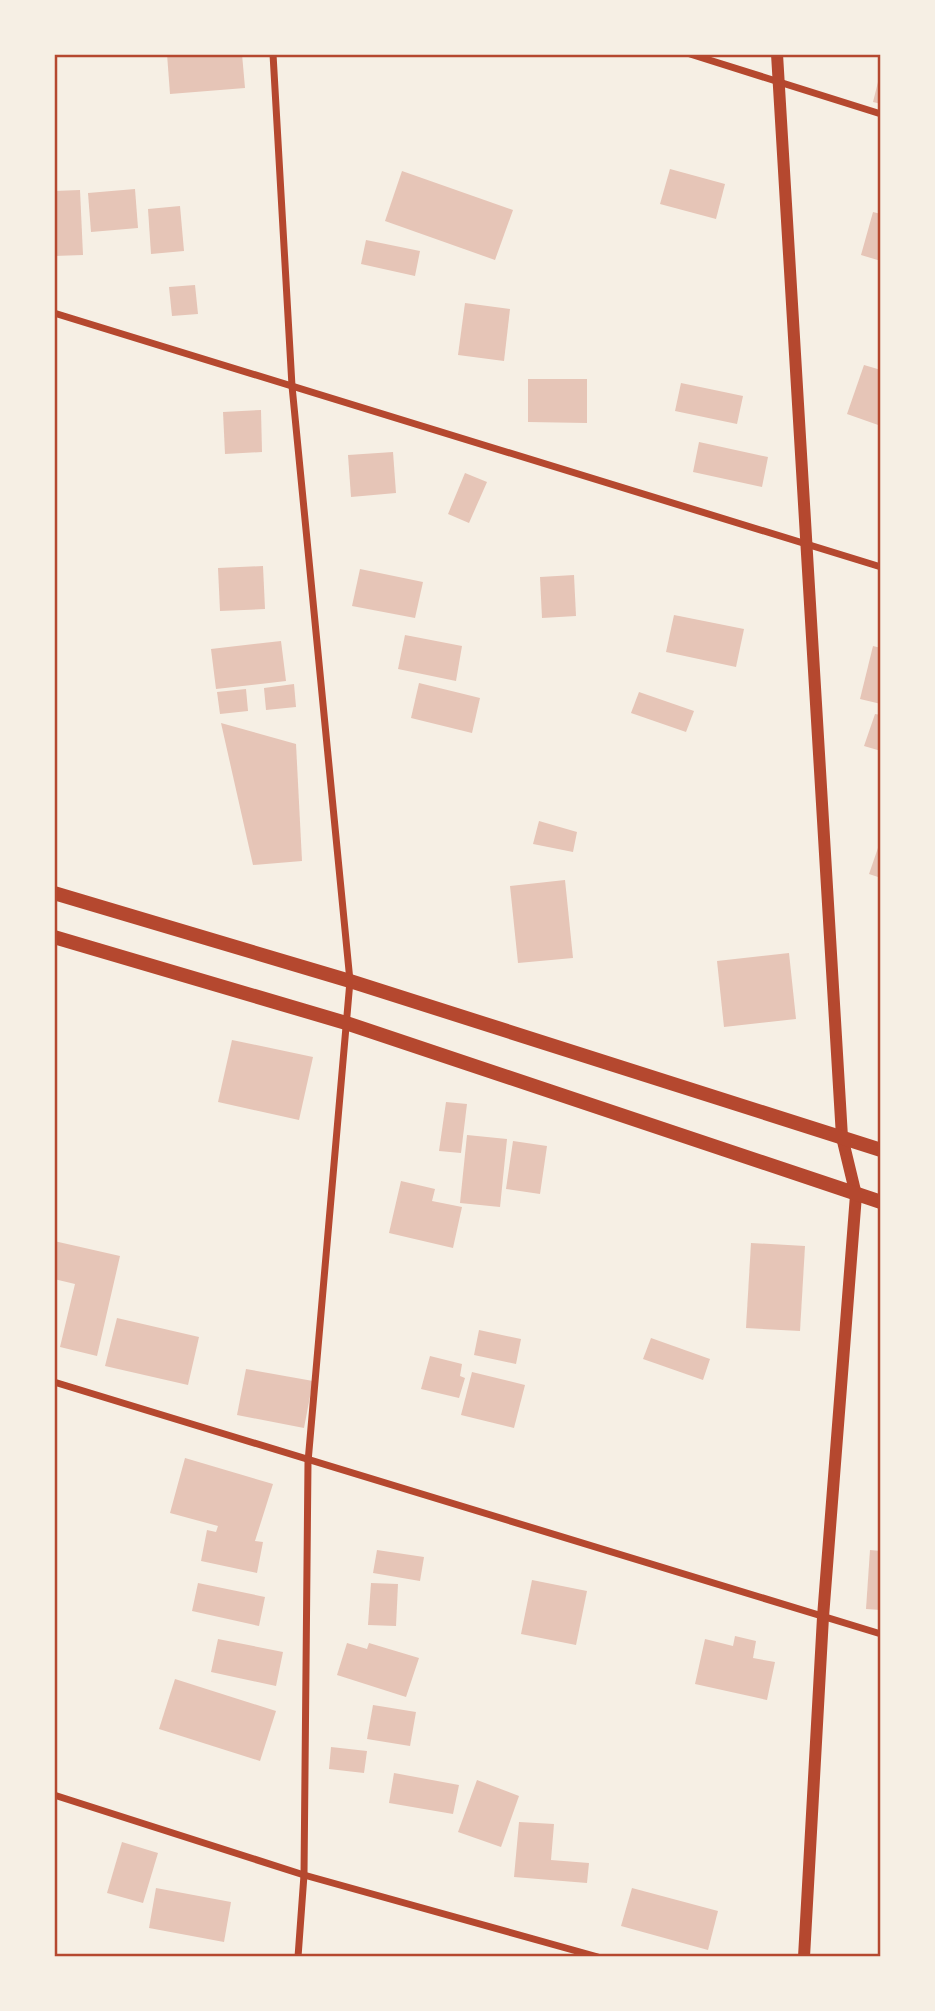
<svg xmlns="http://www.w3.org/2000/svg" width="935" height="2011" font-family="'Roboto Serif',serif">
  <rect width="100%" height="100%" fill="#f6efe4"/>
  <g fill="#e6c5b7">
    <polygon points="167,54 242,54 245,88 170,94"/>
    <polygon points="880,74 881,74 881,104 873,102"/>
    <polygon points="670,169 725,184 716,219 660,204"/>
    <polygon points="402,171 513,210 495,260 385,221"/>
    <polygon points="135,189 138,228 91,232 88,193"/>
    <polygon points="80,190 83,255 54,256 54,191"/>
    <polygon points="180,206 184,251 151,254 148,209"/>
    <polygon points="873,212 881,214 881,261 861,255"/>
    <polygon points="366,240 420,251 415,276 361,264"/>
    <polygon points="195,285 198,314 172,316 169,287"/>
    <polygon points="465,303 510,309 504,361 458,355"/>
    <polygon points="864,365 881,370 881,426 847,414"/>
    <polygon points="528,379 587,379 587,423 528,422"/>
    <polygon points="681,383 743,396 737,424 675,411"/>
    <polygon points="261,410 262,452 225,454 223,412"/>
    <polygon points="699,442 768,457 762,487 693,472"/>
    <polygon points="393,452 396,493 351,497 348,455"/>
    <polygon points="465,473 487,482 469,523 448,514"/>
    <polygon points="263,566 265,609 220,611 218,568"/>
    <polygon points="360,569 423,582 415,618 352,606"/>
    <polygon points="574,575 576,616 542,618 540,577"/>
    <polygon points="674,615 744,629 736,667 666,652"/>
    <polygon points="405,635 462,646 456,681 398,669"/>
    <polygon points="281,641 286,681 216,689 211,649"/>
    <polygon points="873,646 881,648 881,704 860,699"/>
    <polygon points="419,683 480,698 472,733 411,718"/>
    <polygon points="294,684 296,707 266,710 264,688"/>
    <polygon points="246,689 248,711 220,714 217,692"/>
    <polygon points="639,692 694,711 686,732 631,713"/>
    <polygon points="875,714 881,715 881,751 864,746"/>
    <polygon points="221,723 296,744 302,861 253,865"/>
    <polygon points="539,821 577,832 573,852 533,844"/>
    <polygon points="880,842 881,842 881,878 869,874"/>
    <polygon points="565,880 573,958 518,963 510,886"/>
    <polygon points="789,953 796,1019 724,1027 717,961"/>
    <polygon points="232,1040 313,1057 299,1120 218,1102"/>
    <polygon points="446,1102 467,1104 461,1153 439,1151"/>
    <polygon points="467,1135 507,1139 500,1207 460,1203"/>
    <polygon points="513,1141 547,1146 540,1194 506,1189"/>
    <polygon points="401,1181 435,1189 432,1201 462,1207 453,1248 389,1233"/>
    <polygon points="54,1241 120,1256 97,1356 60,1347 75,1284 54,1279"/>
    <polygon points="751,1243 805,1246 800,1331 746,1328"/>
    <polygon points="117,1318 199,1337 188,1385 105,1366"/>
    <polygon points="479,1330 521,1339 516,1364 474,1355"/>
    <polygon points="651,1338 710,1359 703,1380 643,1359"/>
    <polygon points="430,1356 462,1364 460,1376 465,1378 459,1398 421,1389"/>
    <polygon points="246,1369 313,1381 304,1428 237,1415"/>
    <polygon points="472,1372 525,1385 514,1428 461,1415"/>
    <polygon points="185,1458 273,1484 255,1541 263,1542 257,1573 201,1561 207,1530 216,1532 218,1526 170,1513"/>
    <polygon points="377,1550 424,1557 420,1581 373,1573"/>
    <polygon points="870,1550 881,1551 881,1610 866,1609"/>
    <polygon points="532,1580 587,1591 576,1645 521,1634"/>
    <polygon points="198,1583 265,1597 259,1626 192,1611"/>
    <polygon points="371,1583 398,1584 396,1626 368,1625"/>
    <polygon points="735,1636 756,1641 753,1658 775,1662 767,1700 695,1684 705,1639 733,1646"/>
    <polygon points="218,1639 283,1652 276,1686 211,1672"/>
    <polygon points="347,1643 367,1649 369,1643 419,1658 406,1697 337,1675"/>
    <polygon points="175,1679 276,1711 260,1761 159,1729"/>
    <polygon points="373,1705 416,1712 410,1746 367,1739"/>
    <polygon points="331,1747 367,1751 364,1773 329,1769"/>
    <polygon points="394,1773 459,1785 453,1814 389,1803"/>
    <polygon points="477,1780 519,1796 501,1847 458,1832"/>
    <polygon points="519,1822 554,1824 551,1860 589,1863 587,1883 514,1877"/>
    <polygon points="122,1842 158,1853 143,1903 107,1893"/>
    <polygon points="156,1888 231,1902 224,1942 149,1928"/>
    <polygon points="632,1888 718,1911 708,1950 621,1926"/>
  </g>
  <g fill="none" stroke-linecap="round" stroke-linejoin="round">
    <g stroke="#b5482f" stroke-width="7">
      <polyline points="273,54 292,386 350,981 308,1462 304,1875 298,1957"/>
      <polyline points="690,54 881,114"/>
      <polyline points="54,313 881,567"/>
      <polyline points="54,1382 881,1634"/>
      <polyline points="54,1795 304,1875 598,1957"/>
    </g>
    <polyline stroke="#b5482f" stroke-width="12" points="777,54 842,1137 856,1195 823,1617 804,1957"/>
    <g stroke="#b5482f" stroke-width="14">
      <polyline points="54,893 350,981 881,1150"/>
      <polyline points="54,937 346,1023 881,1202"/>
    </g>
  </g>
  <rect width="935" height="2011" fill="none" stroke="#f6efe4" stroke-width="112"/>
  <rect x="56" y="56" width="823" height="1899" fill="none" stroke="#b5482f" stroke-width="2.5"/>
</svg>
